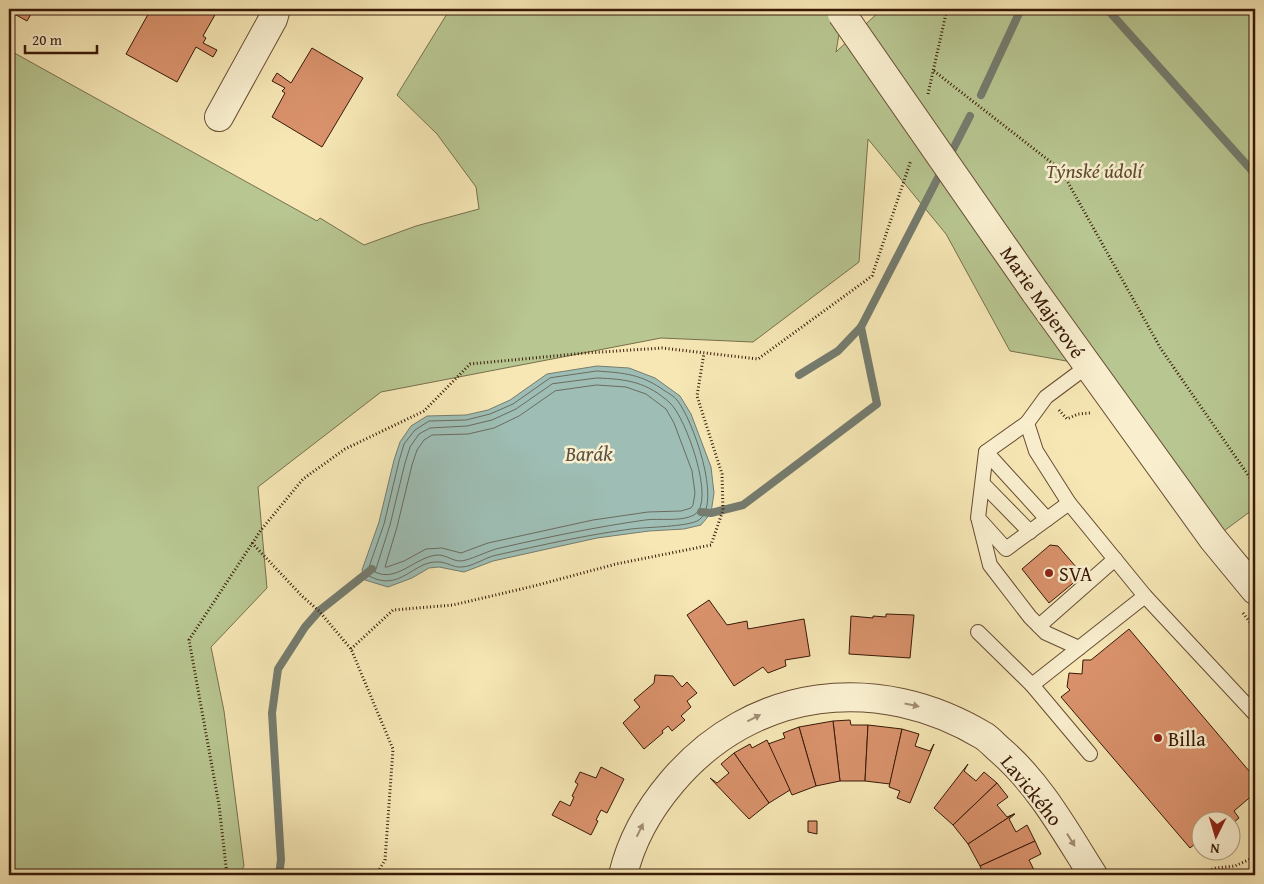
<svg xmlns="http://www.w3.org/2000/svg" width="1264" height="884" font-family="'Gentium Book Plus',serif">
  <rect width="100%" height="100%" fill="#f6e7b5"/>
  <filter id="stains"><feTurbulence type="fractalNoise" baseFrequency=".004" numOctaves="4"/><feColorMatrix values="0 0 0 0 .2 0 0 0 0 .09 0 0 0 0 .02 0 0 0 .5 -.17"/></filter>
  <radialGradient id="worn" r=".72"><stop offset=".6" stop-color="#630" stop-opacity="0"/><stop offset="1" stop-color="#630" stop-opacity=".3"/></radialGradient>
  <polygon fill="#b8c691" stroke="#786f4c" points="450,9 838,9 839,34 836,52 882,9 1255,9 1255,508 1213,539 1089,365 1010,351 946,234 868,139 859,262 753,342 661,338 381,392 258,487 267,588 211,647 224,711 244,866 239,875 9,875 9,50 317,221 320,218 364,245 416,226 479,209 476,187 437,134 397,95"/>
  <polygon fill="#9ebeb5" stroke="#757c6f" points="597,366 629,368 655,378 680,396 691,414 711,467 714,493 711,513 701,525 684,529 649,531 597,538 493,561 464,572 439,567 429,568 412,578 388,587 365,580 362,570 379,522 394,460 400,442 411,426 427,416 466,415 488,410 510,400 547,374"/>
  <g fill="none" stroke-linecap="round" stroke-linejoin="round">
    <g stroke="#6b6b5e" stroke-width="1">
      <path d="M597,371C625,373 641,374 665,391C668,393 674,396 677,400C692,418 723,503 699,520C688,527 646,527 631,529C586,535 542,545 497,555C485,557 473,567 461,567C454,568 447,562 439,562C413,560 401,593 369,576L368,570L384,524L399,461L404,444L415,430L429,421L466,420L490,414L513,404L550,378Z"/>
      <path d="M597,378C627,379 647,382 670,403C685,416 717,503 694,515C681,522 660,518 645,520C596,527 548,537 500,548C489,550 469,561 460,561C453,561 446,555 438,555C416,556 397,583 375,572L390,525L405,463L410,447L419,434L430,428L467,426L492,420L516,409L552,384Z"/>
      <polygon points="597,385 626,387 646,394 666,409 674,423 692,471 695,493 693,505 691,508 681,511 648,512 593,520 488,543 461,553 442,548 426,549 404,561 387,567 385,567 397,527 412,465 417,450 424,440 432,435 468,434 494,428 519,416 555,391"/>
    </g>
    <g stroke="#757c6f" stroke-width="8">
      <polyline points="1107,9 1255,174"/>
      <polyline points="981,95 1021,9"/>
      <polyline points="949,157 970,116"/>
      <polyline points="799,375 838,351 861,327 942,170"/>
      <polyline points="701,512 711,513 743,505 877,404 861,327"/>
      <polyline points="279,875 281,860 272,713 278,669 305,627 319,611 372,569"/>
    </g>
  </g>
  <g fill="#d9926c" stroke="#381807">
    <polygon points="9,9 34,9 27,21 9,11"/>
    <polygon points="151,9 209,9 216,13 203,36 206,38 203,43 217,50 213,57 196,47 177,82 126,54"/>
    <polygon points="312,48 363,78 322,147 272,117 285,93 282,91 285,88 272,81 277,73 291,83"/>
    <polygon points="1050,545 1058,546 1083,575 1049,603 1022,569"/>
    <polygon points="709,600 727,625 747,621 748,629 804,619 810,656 785,660 786,666 768,673 763,667 734,686 687,615"/>
    <polygon points="886,614 914,615 910,658 849,654 851,616 873,618 873,616 886,617"/>
    <polygon points="1129,629 1255,778 1255,793 1234,811 1239,818 1232,824 1232,822 1202,822 1202,838 1190,848 1061,697 1070,690 1067,687 1069,673 1082,674 1083,660 1091,660"/>
    <polygon points="655,675 673,676 682,687 687,682 697,693 687,701 691,707 681,716 685,720 672,731 668,726 662,731 663,733 644,749 623,723 640,707 634,700 654,683"/>
    <polygon points="850,720 851,725 868,725 865,781 840,781 833,721"/>
    <polygon points="833,721 840,781 816,786 799,727"/>
    <polygon points="868,725 902,729 890,784 865,781"/>
    <polygon points="799,727 816,786 792,795 768,744 785,738 783,733"/>
    <polygon points="902,729 919,734 915,746 930,751 934,744 910,803 897,798 900,791 889,787"/>
    <polygon points="767,740 790,790 769,803 734,753 750,744 752,748"/>
    <polygon points="734,753 769,803 749,819 710,778 717,783 729,773 721,764"/>
    <polygon points="968,764 964,771 976,781 984,772 997,783 953,825 934,808"/>
    <polygon points="601,767 624,779 607,813 601,810 596,820 598,821 591,835 552,815 560,801 570,806 574,797 572,796 578,784 575,782 580,772 596,778"/>
    <polygon points="997,783 1008,797 997,805 1007,817 1014,814 968,844 953,825"/>
    <polygon points="1014,814 1015,814 1009,819 1016,832 1027,825 1035,841 980,866 968,844"/>
    <polygon points="808,821 817,821 817,834 808,832"/>
    <polygon points="1035,841 1041,854 1029,860 1035,872 1028,875 984,875 980,866"/>
  </g>
  <g fill="none" stroke-linecap="round" stroke-linejoin="round">
    <defs>
      <g id="service">
        <polyline points="1089,365 1046,397 1027,423 1036,451 1069,503 1145,596 1255,714"/>
        <polyline points="1027,423 986,452 978,518 1006,549 1069,503"/>
        <polyline points="986,452 1047,519"/>
        <polyline points="983,484 1030,532"/>
        <polyline points="979,521 990,565 1030,617 1046,633 1079,648"/>
        <polyline points="1039,626 1115,559"/>
        <polyline points="978,632 1032,685 1090,754"/>
        <polyline points="1032,685 1145,596"/>
      </g>
      <g id="minor">
        <polyline points="219,117 273,19 276,9"/>
        <path d="M623,875C631,841 649,809 672,782C752,687 878,672 984,736C990,740 995,746 1001,751C1040,785 1065,831 1093,875"/>
      </g>
      <polyline id="tertiary" points="1035,292 1213,539 1255,590"/>
    </defs>
    <use href="#service" stroke="#684c32" stroke-width="16"/>
    <use href="#minor" stroke="#684c32" stroke-width="30"/>
    <use href="#tertiary" stroke="#684c32" stroke-width="30"/>
    <g stroke="#381807" stroke-width="3" stroke-dasharray="1 2.5" stroke-linecap="butt">
      <polyline points="934,71 1061,170 1161,349 1255,485"/>
      <polyline points="928,94 947,9"/>
      <polyline points="1059,410 1067,419 1078,414 1090,413"/>
      <polyline points="252,543 302,596 319,611 351,649 393,749 385,860 376,875"/>
      <polyline points="1243,613 1255,629"/>
      <polyline points="351,649 393,610 453,605 534,586 616,564 711,545 723,510 722,474 697,396 704,353"/>
      <polyline points="227,875 219,805 189,640 261,530 303,479 345,449 424,411 470,364 586,353 662,348 758,359 872,276 911,160"/>
      <polyline points="1195,875 1216,868 1235,866 1255,857"/>
    </g>
    <use href="#service" stroke="#f9efcf" stroke-width="14"/>
    <use href="#minor" stroke="#f9efcf" stroke-width="28"/>
    <use href="#tertiary" stroke="#f9efcf" stroke-width="28"/>
    <defs>
      <polyline id="tertiary-bridge" points="842,14 1035,292"/>
    </defs>
    <use href="#tertiary-bridge" stroke="#684c32" stroke-width="30" stroke-linecap="butt"/>
    <use href="#tertiary-bridge" stroke="#f9efcf" stroke-width="28"/>
  </g>
  <defs><path id="oneway-solid" d="M-6-.8H1V-3.2L6.5 0L1 3.2V.8H-6Z" transform="scale(1.25)"/></defs>
  <g fill="#a28e75">
    <use href="#oneway-solid" transform="translate(912 705) rotate(12)"/>
    <use href="#oneway-solid" transform="translate(754 718) rotate(-27)"/>
    <use href="#oneway-solid" transform="translate(640 830) rotate(-64)"/>
    <use href="#oneway-solid" transform="translate(1071 840) rotate(58)"/>
  </g>
  <g fill="#8f2418" stroke="#f9efcf" stroke-width="2">
    <circle cx="1049" cy="573" r="5"/>
    <circle cx="1158" cy="738" r="5"/>
  </g>
  <g text-anchor="middle" dominant-baseline="central" stroke-width="5" stroke-linejoin="round" paint-order="stroke">
    <g font-size="20" font-style="italic" fill="#5e4c30" stroke="#f9efcf">
      <text x="1094" y="170">Týnské údolí</text>
    </g>
    <g font-size="20" fill="#381807" stroke="#f9efcf">
      <text transform="translate(1043 302) rotate(55)">Marie Majerové</text>
      <text transform="translate(1032 790) rotate(51)">Lavického</text>
    </g>
    <g font-size="20" fill="#381807" stroke="#f9efcf" text-anchor="start">
      <text x="1059" y="573">SVA</text>
      <text x="1168" y="738">Billa</text>
    </g>
    <g font-size="21" font-style="italic" fill="#5c5244" stroke="#f9efcf">
      <text x="589" y="453">Barák</text>
    </g>
  </g>
  <rect width="1264" height="884" fill="none" stroke="#f6e7b5" stroke-width="30"/>
  <rect x="10" y="10" width="1244" height="864" fill="none" stroke="#381807" stroke-width="2.5"/>
  <rect x="15" y="15" width="1234" height="854" fill="none" stroke="#381807"/>
  <g transform="translate(1216 836) rotate(185)"><circle r="24" fill="#f9efcf" stroke="#ac997f"/>
  <path d="M0-4L9 19L0 12L-9 19Z" fill="#8f2418"/>
  <text y="-8" font-size="14" font-weight="bold" text-anchor="middle" fill="#381807">N</text>
  </g>
  <path d="M25 45v8h72v-8" fill="none" stroke="#381807" stroke-width="2.5"/>
  <text x="32" y="45" font-size="15" fill="#381807" stroke="#f9efcf" stroke-width="4" paint-order="stroke">20 m</text>
  <rect width="100%" height="100%" filter="url(#stains)"/>
  <rect width="100%" height="100%" fill="url(#worn)"/>
</svg>
